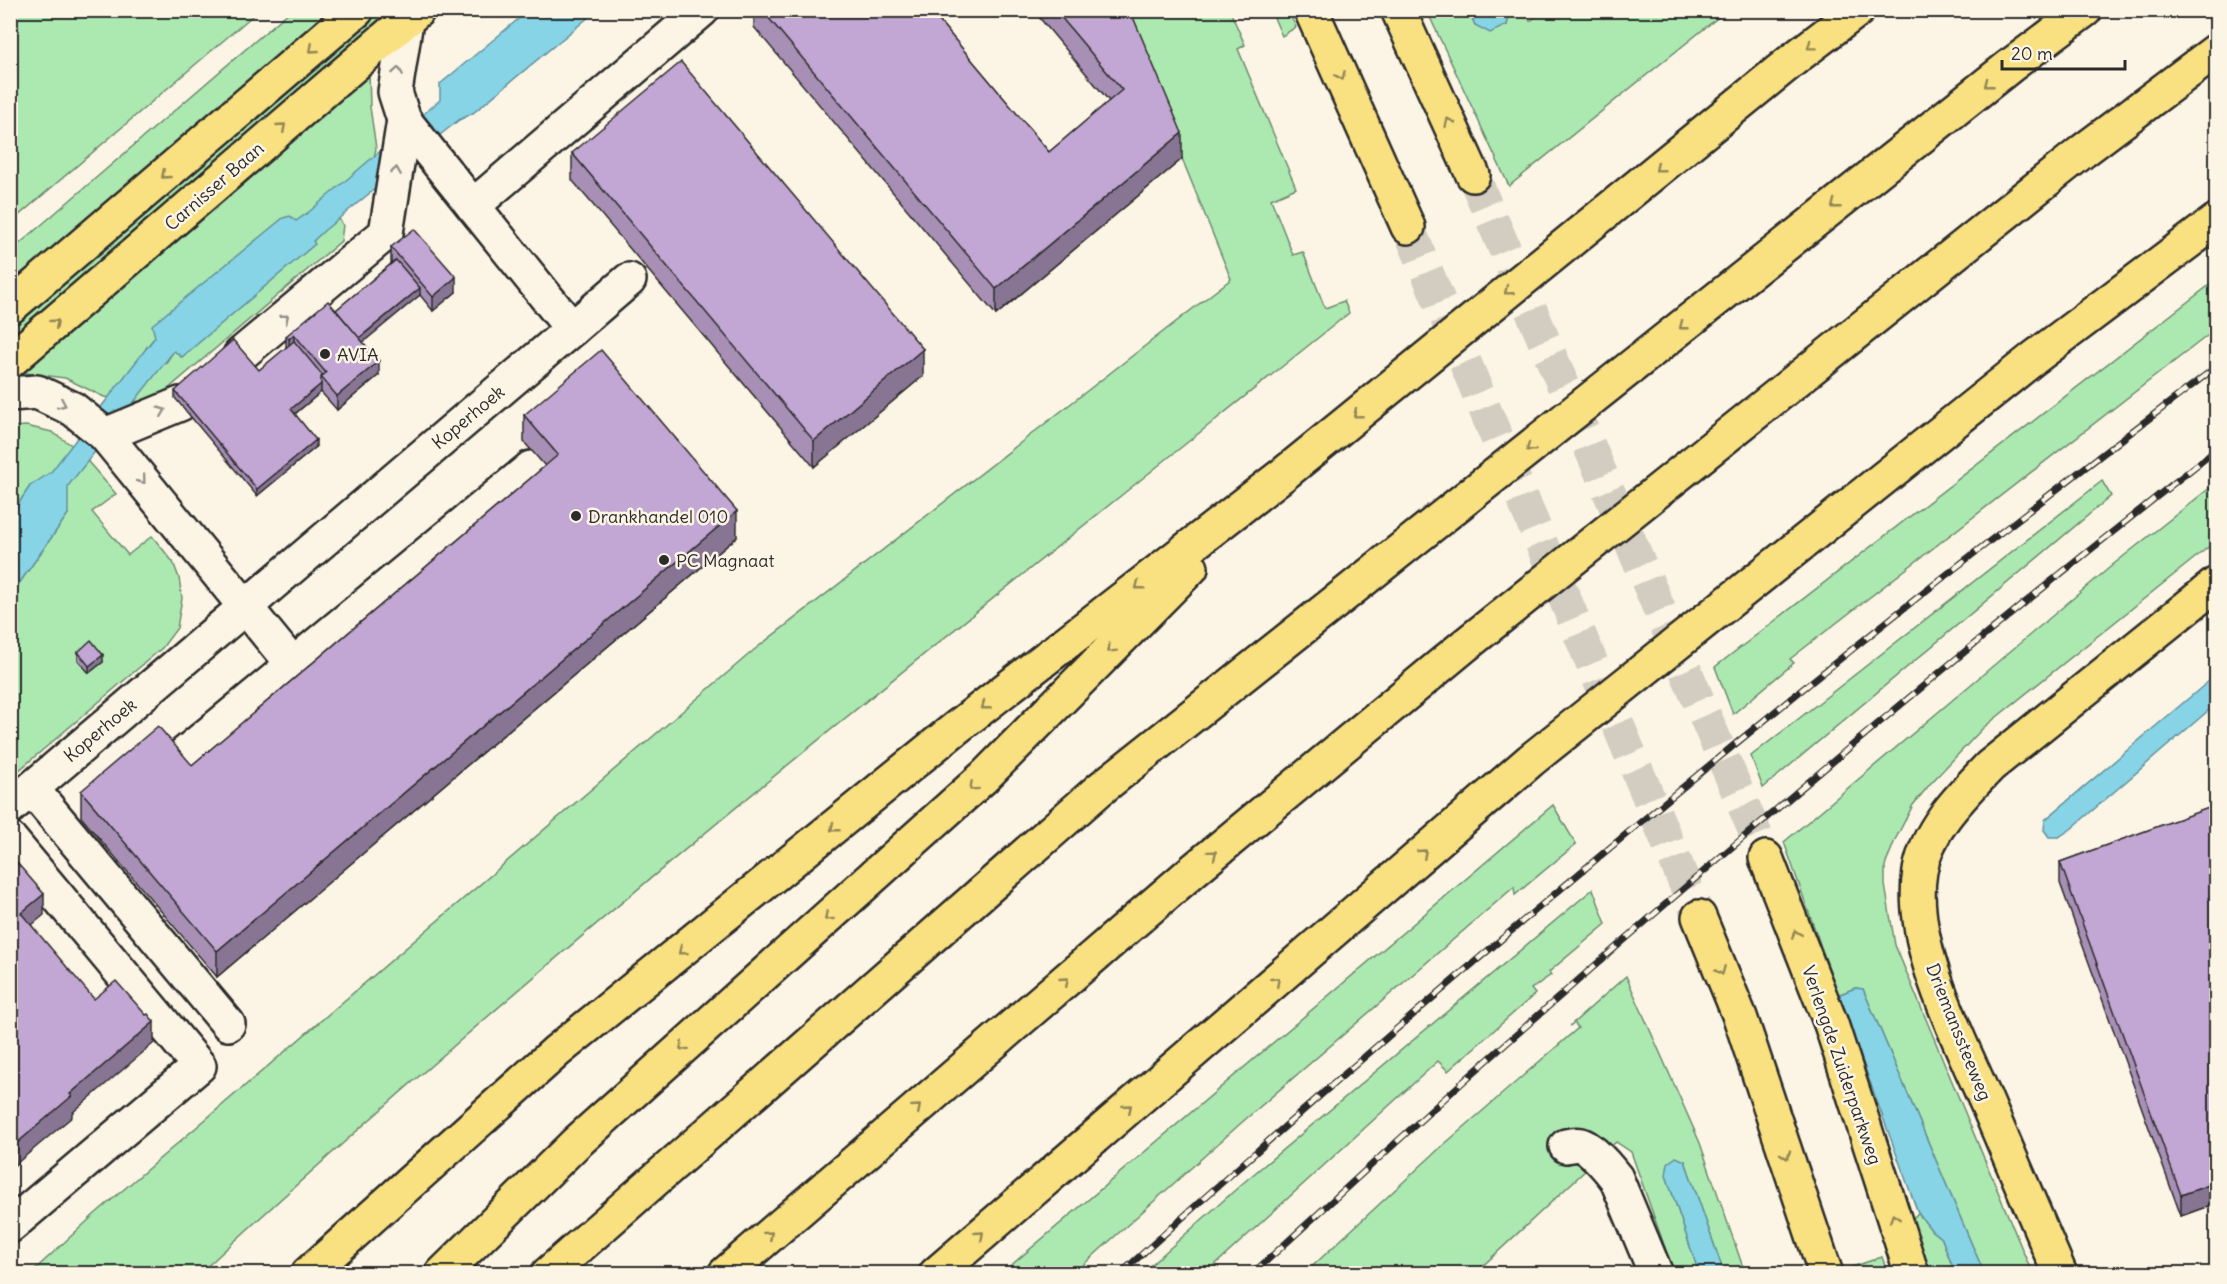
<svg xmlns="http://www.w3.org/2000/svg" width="2227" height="1284" font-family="Delius,sans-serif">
  <rect width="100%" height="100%" fill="#fcf5e5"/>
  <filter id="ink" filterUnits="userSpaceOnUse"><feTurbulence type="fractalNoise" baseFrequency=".0167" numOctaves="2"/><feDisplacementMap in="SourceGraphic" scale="12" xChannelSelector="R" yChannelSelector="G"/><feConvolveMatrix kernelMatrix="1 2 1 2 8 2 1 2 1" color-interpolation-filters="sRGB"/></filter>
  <g filter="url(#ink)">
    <g fill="#ace9b0" stroke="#6c8a6e" stroke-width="1.5" fill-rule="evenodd">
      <polygon points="11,10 258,10 258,11 11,222"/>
      <polygon points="290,11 336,11 11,291 11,251"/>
      <polygon points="373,11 399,11 11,347 10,320"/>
      <path d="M1122,11H1230L1245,45L1238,49L1296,188L1271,199L1293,255L1303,252L1325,308L1344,301L1349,313C960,625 566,934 200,1273L30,1274L95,1214L754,650L1231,279Z"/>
      <polygon points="1271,11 1288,11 1296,27 1282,36"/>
      <polygon points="1427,11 1469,11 1475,25 1507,25 1510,11 1526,11 1530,21 1544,11 1726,11 1509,186"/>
      <path d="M369,72L370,107L376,148L374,159L330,205L343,225L341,241L161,395L142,402L104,397L65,378L18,372ZM325,229L313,241L314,244L181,357L174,350L166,363L146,348L155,337Z"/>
      <polygon points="2216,280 2216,329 1790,659 1794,663 1733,714 1715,667"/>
      <polygon points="26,426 52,432 76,448 116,494 92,512 128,555 152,536 173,562 179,578 182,598 177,628 162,648 11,777 11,595 68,514 30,486 11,515 11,427"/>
      <polygon points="2102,481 2111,496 1763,788 1751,756"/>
      <polygon points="2216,483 2216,541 1983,728 1930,784 1913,805 1895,840 1885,866 1885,885 1895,945 2032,1273 1984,1273 1863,989 1855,988 1838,995 1784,842 2115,563"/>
      <polygon points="1553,805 1576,844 1515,895 1514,887 1240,1124 1074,1273 1002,1273"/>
      <polygon points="1593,889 1606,924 1549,972 1551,975 1531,989 1535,994 1448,1071 1438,1061 1206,1273 1142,1273 1243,1183"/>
      <polygon points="1626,976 1700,1143 1745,1273 1724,1273 1685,1161 1666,1175 1699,1273 1674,1273 1631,1152 1616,1142 1475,1273 1304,1274 1440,1148 1578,1028 1574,1022 1570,1026"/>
      <polygon points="1918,1213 1932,1231 1942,1239 1955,1273 1922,1273 1913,1247 1919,1240 1912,1219"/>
      <polygon points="1882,1257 1888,1273 1838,1274 1837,1272"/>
    </g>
    <g fill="#87d4e6" stroke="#62909b" stroke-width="1.5">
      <polygon points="528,11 596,11 473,113 459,120 445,131 325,230 313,241 315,244 182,357 174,351 68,486 68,514 11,595 11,515 30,486 51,472 155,337 152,325 283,218 290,216 296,221 310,211 440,100 440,84"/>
      <polygon points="1469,11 1510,11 1507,25 1490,33 1475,25"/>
      <polygon points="2216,675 2216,704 2071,829 2059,837 2049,837 2044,830 2045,820"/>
      <polygon points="1855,988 1863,989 1984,1273 1955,1273 1942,1239 1932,1231 1918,1213 1838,995"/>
      <polygon points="1676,1157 1685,1161 1724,1273 1699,1273 1666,1175 1668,1163"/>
    </g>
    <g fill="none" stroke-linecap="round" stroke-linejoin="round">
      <g stroke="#d2cdc0" stroke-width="33" stroke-dasharray="33 16" stroke-linecap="butt">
        <polyline points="1473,175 1766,858"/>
        <polyline points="1408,227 1699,917"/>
      </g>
      <defs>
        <g id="minor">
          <polyline points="406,21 395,92 404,120 473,206"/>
          <polyline points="572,329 629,280"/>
          <polyline points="240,355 386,233 404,120"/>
          <polyline points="10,394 37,392 73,409 105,435 292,664"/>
          <polyline points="105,435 180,404"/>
          <polyline points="182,756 531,468"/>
          <polyline points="32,789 228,1024"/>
          <polyline points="10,807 572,329 473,206 702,10"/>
          <polyline points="10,839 199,1066 10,1226"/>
          <path d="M1566,1146C1570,1145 1577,1144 1581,1145C1592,1148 1609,1169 1616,1178L1656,1274"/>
        </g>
        <g id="major">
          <polyline points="1311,10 1408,227"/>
          <polyline points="1398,10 1473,175"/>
          <polyline points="10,307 357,10"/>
          <polyline points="10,361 418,10"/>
          <polyline points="1766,858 1831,1024 1912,1274"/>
          <polyline points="1699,917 1740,1017 1826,1274"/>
          <path d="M2060,1274C2035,1216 2011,1159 1986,1101C1958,1036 1908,943 1920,871C1927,829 1962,795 1990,766L2216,584"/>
        </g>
        <g id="highway">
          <polyline points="308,1274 557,1051 956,728 1285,473 1795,58 1858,10"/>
          <polyline points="442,1274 576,1143 984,777 1191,568"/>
          <polyline points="548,1274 1100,789 2010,66 2085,10"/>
          <polyline points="725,1274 1195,869 1464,646 2083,151 2216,51"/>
          <polyline points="936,1274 1531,760 2034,358 2216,221"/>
        </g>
      </defs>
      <use href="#minor" stroke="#2b2b2b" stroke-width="38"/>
      <use href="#major" stroke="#2b2b2b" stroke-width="38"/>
      <use href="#highway" stroke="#2b2b2b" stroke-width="38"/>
      <use href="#minor" stroke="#fcf5e5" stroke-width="33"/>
      <use href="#major" stroke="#f9e181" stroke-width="33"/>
      <use href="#highway" stroke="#f9e181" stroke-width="33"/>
      <defs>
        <g id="rail">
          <path d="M1120,1274C1339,1075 1564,883 1793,697C1932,584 2074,476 2216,367"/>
          <path d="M1252,1274C1326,1207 1399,1139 1474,1072C1715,858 1962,649 2216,450"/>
        </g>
      </defs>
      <use href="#rail" stroke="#2b2b2b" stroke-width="7"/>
      <use href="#rail" stroke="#fcf5e5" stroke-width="4.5" stroke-dasharray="14" stroke-linecap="butt"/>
    </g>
    <g fill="#a78fb5" stroke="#2b2b2b" stroke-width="1.5">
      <polygon points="754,10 930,10 1049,152 1109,101 1033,10 1130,10 1182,159 996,315 754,27"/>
      <polygon points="572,153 923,376 814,467 572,180"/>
      <polygon points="391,247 456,292 433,311 420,295 363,342 379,375 337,410 321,392 295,414 316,447 257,496 175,398 175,391 259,370 286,348 286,336 336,310 392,263 391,262"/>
      <polygon points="524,415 737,537 217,977 81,817 81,791 192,765 545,466 524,442"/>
      <polygon points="78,652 103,662 89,673 78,660"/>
      <polygon points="2217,805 2217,1203 2181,1216 2060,883 2060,862"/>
    </g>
    <g fill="#887494" stroke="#2b2b2b" stroke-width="1.5">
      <polygon points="1182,133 1182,159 996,315 996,289"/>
      <polygon points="456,277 456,292 433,311 433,297"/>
      <polygon points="420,288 420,295 356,348 356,341"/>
      <polygon points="294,334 294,349 289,353 289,339"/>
      <polygon points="923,349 923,376 814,467 814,441"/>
      <polygon points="379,361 379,375 337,410 337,396"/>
      <polygon points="321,384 321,392 291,417 291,409"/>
      <polygon points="316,440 316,447 257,496 257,489"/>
      <polygon points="737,511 737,537 217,977 217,951"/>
      <polygon points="103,655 103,662 89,673 89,666"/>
      <polygon points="44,894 44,915 21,934 21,913"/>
      <polygon points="154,1022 154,1043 72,1113 72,1117 10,1169 10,1149 70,1094"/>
      <polygon points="2217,1182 2217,1203 2181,1216 2181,1195"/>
    </g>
    <g fill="#c2a6d3" stroke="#2b2b2b" stroke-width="1.5">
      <polygon points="762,10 930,10 1049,152 1122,90 1055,10 1130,10 1182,133 996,289"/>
      <polygon points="681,62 923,349 814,441 572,153"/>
      <polygon points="414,229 456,277 433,297 391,247"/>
      <polygon points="396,260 420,288 359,338 336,310"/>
      <polygon points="328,301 379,361 337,396 321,377 326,373 294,334 289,339 286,336"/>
      <polygon points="233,340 259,370 294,341 323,376 321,377 321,384 291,409 316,440 257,489 175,391"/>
      <polygon points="601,350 737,511 217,951 81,791 158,726 192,765 532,477 558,455 524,415"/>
      <polygon points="91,640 103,655 89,666 78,652"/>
      <polygon points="2217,805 2217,1182 2181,1195 2060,862"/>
      <polygon points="10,856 11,856 44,894 21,913 94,999 116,981 146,1015 148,1014 154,1022 70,1094 72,1096 10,1149"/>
    </g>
    <defs><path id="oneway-chevron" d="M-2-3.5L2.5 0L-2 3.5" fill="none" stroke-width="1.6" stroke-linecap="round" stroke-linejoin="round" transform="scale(1.5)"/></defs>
    <g stroke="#928656">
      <use href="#oneway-chevron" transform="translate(1811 46) rotate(143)"/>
      <use href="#oneway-chevron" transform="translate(313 49) rotate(139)"/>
      <use href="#oneway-chevron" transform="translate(1341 76) rotate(66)"/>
      <use href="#oneway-chevron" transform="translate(1988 84) rotate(142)"/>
      <use href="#oneway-chevron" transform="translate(1449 122) rotate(-115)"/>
      <use href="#oneway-chevron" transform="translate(282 127) rotate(-41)"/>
      <use href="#oneway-chevron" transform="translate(1659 168) rotate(141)"/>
      <use href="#oneway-chevron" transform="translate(165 175) rotate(139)"/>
      <use href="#oneway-chevron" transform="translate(1835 205) rotate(142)"/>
      <use href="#oneway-chevron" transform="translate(1508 291) rotate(141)"/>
      <use href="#oneway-chevron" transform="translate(55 323) rotate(-41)"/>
      <use href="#oneway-chevron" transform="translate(1683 326) rotate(142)"/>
      <use href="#oneway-chevron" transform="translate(1357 414) rotate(141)"/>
      <use href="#oneway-chevron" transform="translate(1530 448) rotate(142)"/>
      <use href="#oneway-chevron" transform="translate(1139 586) rotate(142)"/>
      <use href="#oneway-chevron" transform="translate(1111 649) rotate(135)"/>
      <use href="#oneway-chevron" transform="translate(985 706) rotate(142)"/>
      <use href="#oneway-chevron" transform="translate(973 787) rotate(138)"/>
      <use href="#oneway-chevron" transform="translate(834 828) rotate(141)"/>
      <use href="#oneway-chevron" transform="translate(1423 853) rotate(-41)"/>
      <use href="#oneway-chevron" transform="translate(1213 854) rotate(-40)"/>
      <use href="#oneway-chevron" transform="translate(828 917) rotate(138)"/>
      <use href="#oneway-chevron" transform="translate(1796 934) rotate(-111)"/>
      <use href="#oneway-chevron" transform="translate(682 951) rotate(141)"/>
      <use href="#oneway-chevron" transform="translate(1721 971) rotate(68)"/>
      <use href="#oneway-chevron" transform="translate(1065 981) rotate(-41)"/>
      <use href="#oneway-chevron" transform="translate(1276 981) rotate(-41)"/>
      <use href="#oneway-chevron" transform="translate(683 1047) rotate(138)"/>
      <use href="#oneway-chevron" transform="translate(917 1108) rotate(-41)"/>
      <use href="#oneway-chevron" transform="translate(1128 1108) rotate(-41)"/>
      <use href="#oneway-chevron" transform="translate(1786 1155) rotate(72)"/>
      <use href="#oneway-chevron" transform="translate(1894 1218) rotate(-108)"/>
      <use href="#oneway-chevron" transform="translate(769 1235) rotate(-41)"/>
      <use href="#oneway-chevron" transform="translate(980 1235) rotate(-41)"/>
    </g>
    <g stroke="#949088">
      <use href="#oneway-chevron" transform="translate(398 71) rotate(-81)"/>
      <use href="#oneway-chevron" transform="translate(396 171) rotate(-81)"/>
      <use href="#oneway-chevron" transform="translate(285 318) rotate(-40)"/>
      <use href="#oneway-chevron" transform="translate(62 404) rotate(24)"/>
      <use href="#oneway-chevron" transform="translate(162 411) rotate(-22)"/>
      <use href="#oneway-chevron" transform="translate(142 480) rotate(51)"/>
    </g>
  </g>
  <g fill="#2b2b2b" stroke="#fcf5e5" stroke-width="2">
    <circle cx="325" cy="354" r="6"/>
    <circle cx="576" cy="516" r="6"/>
    <circle cx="664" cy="560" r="6"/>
  </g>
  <g text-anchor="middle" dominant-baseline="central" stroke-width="5" stroke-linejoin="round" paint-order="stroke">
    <g font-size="18" fill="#2b2b2b" stroke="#fcf5e5">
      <text transform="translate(214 186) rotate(-41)">Carnisser Baan</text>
      <text transform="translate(468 417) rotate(-40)">Koperhoek</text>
      <text transform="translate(100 730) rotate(-40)">Koperhoek</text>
      <text transform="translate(1959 1032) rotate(68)">Driemanssteeweg</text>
      <text transform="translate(1842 1065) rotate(71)">Verlengde Zuiderparkweg</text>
    </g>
    <g font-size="18" fill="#2b2b2b" stroke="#fcf5e5" text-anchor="start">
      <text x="337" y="354">AVIA</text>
      <text x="588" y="516">Drankhandel 010</text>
      <text x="676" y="560">PC Magnaat</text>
    </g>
  </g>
  <rect width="2227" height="1284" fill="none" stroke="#fcf5e5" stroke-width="36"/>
  <rect x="18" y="18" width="2191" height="1248" fill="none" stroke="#2b2b2b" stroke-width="2" filter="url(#ink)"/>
  <path d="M2002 60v9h123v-9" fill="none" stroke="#2b2b2b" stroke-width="3"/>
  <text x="2011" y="60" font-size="18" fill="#2b2b2b" stroke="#fcf5e5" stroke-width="4.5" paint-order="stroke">20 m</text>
</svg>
